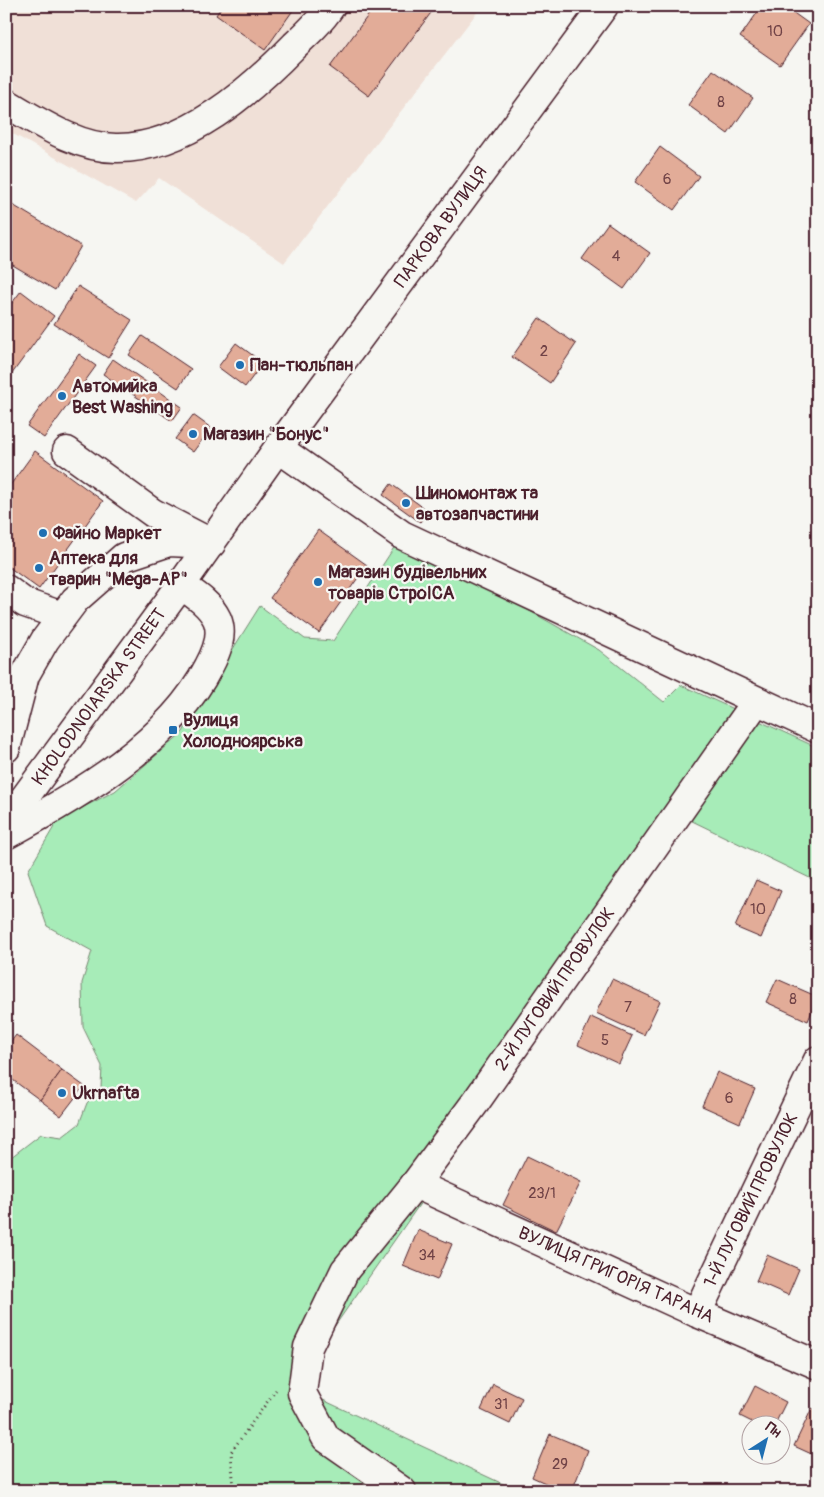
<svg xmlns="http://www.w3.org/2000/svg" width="824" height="1497" font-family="Pangolin,sans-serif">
  <rect width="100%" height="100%" fill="#f6f6f2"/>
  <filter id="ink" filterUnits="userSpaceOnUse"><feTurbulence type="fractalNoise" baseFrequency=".02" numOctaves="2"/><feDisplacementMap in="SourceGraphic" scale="10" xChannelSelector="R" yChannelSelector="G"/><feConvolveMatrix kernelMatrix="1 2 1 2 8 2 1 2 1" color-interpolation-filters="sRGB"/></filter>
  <g filter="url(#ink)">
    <polygon fill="#f0e0d7" points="6,6 482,6 284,263 159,178 136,203 6,130"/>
    <polygon fill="#a7ecb8" stroke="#788672" points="395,546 487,587 599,650 664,702 681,685 818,748 818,882 688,819 293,1386 518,1491 6,1491 6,1161 41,1134 62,1137 79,1124 87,1103 101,1088 102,1066 83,1027 82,983 92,951 47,926 28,871 58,820 115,791 183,732 207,690 260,606 305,639 333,641"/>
    <g fill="#e2ac98" stroke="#4a1f2b">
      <polygon points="222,6 296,6 265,50 216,15"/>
      <polygon points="375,6 436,6 369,96 330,67"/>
      <polygon points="762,6 784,6 809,24 780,65 740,37"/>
      <polygon points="713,70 753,98 728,134 688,105"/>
      <polygon points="660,147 699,176 674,210 635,182"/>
      <polygon points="6,201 81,246 55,290 6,261"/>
      <polygon points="608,223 650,253 624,289 582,259"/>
      <polygon points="78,286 132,320 108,358 54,324"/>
      <polygon points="21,291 54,316 6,382 6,311"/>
      <polygon points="539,318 576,344 550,383 512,357"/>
      <polygon points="142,336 191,369 178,388 129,355"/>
      <polygon points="236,343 263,363 245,387 218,367"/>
      <polygon points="79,354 96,366 44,438 27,426"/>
      <polygon points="113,359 182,407 172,421 103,374"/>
      <polygon points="193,415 211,428 193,452 175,439"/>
      <polygon points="35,451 103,501 39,589 6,565 6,491"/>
      <polygon points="391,484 428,511 420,522 383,495"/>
      <polygon points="318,530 367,565 319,633 270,598"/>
      <polygon points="756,880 781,891 761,938 735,927"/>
      <polygon points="612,979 660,1001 644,1035 596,1013"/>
      <polygon points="777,979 818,997 808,1021 766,1002"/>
      <polygon points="591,1017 632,1036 619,1064 578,1045"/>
      <polygon points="16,1035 62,1070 40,1100 6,1075 6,1048"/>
      <polygon points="62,1070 84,1086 61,1116 40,1100"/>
      <polygon points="717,1072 755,1089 740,1123 702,1106"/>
      <polygon points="818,1141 818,1156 812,1153"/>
      <polygon points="527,1156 581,1182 556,1231 503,1205"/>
      <polygon points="418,1230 452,1244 437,1280 403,1266"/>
      <polygon points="767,1255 799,1269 788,1295 756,1281"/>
      <polygon points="493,1384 522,1398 510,1424 481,1410"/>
      <polygon points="755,1386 786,1402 775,1424 756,1424 740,1416"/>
      <polygon points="812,1408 818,1411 818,1457 794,1446"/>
      <polygon points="550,1434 588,1450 572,1491 563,1491 532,1477"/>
    </g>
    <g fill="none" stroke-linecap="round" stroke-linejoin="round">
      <defs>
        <g id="minor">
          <path d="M6,103C39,122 79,149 118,148C186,148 250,91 295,45C308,33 321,21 331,6"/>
          <polyline points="278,448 402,535 818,729"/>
          <polyline points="67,451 153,513 205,540"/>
          <polyline points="6,589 25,603 62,616"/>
          <polyline points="6,748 25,675 45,640 75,600 124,557 169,542 211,544"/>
          <path d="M6,835C79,795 170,743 209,666C216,653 224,635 217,619C210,604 194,594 181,585"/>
          <polyline points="415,1184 697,1313 818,1365"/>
          <polyline points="697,1313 818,1060"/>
          <polyline points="402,1491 326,1438 302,1393 308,1347 345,1270 415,1184 475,1103 756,702"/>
        </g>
        <polyline id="major" points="6,823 181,585 278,448 604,6"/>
      </defs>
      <use href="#minor" stroke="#4a1f2b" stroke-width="31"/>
      <use href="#major" stroke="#4a1f2b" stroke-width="31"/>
      <polyline stroke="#4a1f2b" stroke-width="3" stroke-dasharray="1 4" stroke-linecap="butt" points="234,1491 231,1452 276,1390"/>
      <use href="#minor" stroke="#f6f6f2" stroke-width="28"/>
      <use href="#major" stroke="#f6f6f2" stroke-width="28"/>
    </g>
  </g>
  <g fill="#1f6fb2" stroke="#f6f6f2" stroke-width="2">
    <circle cx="240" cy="365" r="5"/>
    <circle cx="62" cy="396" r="5"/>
    <circle cx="193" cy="434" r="5"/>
    <circle cx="406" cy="503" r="5"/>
    <circle cx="43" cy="533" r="5"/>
    <circle cx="39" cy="568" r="5"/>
    <circle cx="318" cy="582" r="5"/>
    <rect x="168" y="725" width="10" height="10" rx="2.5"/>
    <circle cx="62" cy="1093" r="5"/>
  </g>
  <g text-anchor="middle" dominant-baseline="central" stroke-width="4.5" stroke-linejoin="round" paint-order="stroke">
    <g font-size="15" fill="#704246">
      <text x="775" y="31">10</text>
      <text x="721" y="102">8</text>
      <text x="667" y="179">6</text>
      <text x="616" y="256">4</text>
      <text x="544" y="351">2</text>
      <text x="758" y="909">10</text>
      <text x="793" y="999">8</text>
      <text x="628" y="1007">7</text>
      <text x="605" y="1040">5</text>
      <text x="729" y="1098">6</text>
      <text x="542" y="1193">23/1</text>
      <text x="427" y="1255">34</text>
      <text x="501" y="1404">31</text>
      <text x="560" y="1464">29</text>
    </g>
    <g font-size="18" fill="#4a1f2b" stroke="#f6f6f2">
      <text transform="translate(441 227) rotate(-54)">ПАРКОВА ВУЛИЦЯ</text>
      <text transform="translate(99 697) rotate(-54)">KHOLODNOIARSKA STREET</text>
      <text transform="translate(555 989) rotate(-55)">2-Й ЛУГОВИЙ ПРОВУЛОК</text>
      <text transform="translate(751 1200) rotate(-64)">1-Й ЛУГОВИЙ ПРОВУЛОК</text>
      <text transform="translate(616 1275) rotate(24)">ВУЛИЦЯ ГРИГОРІЯ ТАРАНА</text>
    </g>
    <g font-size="18" font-weight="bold" fill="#4a1f2b" stroke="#f6f6f2" text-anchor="start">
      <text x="250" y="365">Пан-тюльпан</text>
      <text x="72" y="386">Автомийка<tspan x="72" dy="21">Best Washing</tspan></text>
      <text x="203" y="434">Магазин "Бонус"</text>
      <text x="416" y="493">Шиномонтаж та<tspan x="416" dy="21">автозапчастини</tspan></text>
      <text x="53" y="533">Файно Маркет</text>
      <text x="49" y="558">Аптека для<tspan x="49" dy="21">тварин "Mega-AP"</tspan></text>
      <text x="328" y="572">Магазин будівельних<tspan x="328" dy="21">товарів СтроІСА</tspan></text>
      <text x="183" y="720">Вулиця<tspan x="183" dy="21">Холодноярська</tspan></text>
      <text x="72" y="1093">Ukrnafta</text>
    </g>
  </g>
  <rect width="824" height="1497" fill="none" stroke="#f6f6f2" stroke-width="25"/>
  <rect x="12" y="12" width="799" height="1472" fill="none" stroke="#4a1f2b" stroke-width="2" filter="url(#ink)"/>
  <g transform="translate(766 1440) rotate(36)"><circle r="24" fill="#f6f6f2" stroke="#b1a0a2"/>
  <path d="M0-4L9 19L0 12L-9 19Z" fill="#1f6fb2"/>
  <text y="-8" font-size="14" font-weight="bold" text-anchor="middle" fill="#4a1f2b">Пн</text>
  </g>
</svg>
